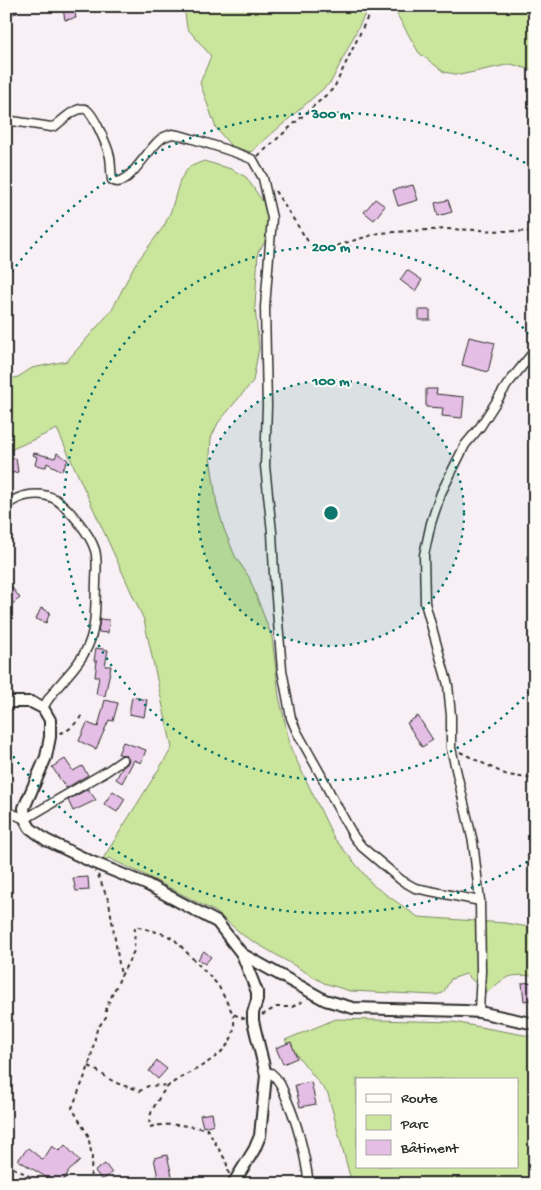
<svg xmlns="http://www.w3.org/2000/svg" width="541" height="1190" font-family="'Gochi Hand',sans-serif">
  <rect width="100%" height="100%" fill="#f8f0f4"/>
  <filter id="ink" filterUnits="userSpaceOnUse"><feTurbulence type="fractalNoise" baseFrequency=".02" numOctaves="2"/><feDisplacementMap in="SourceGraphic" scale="10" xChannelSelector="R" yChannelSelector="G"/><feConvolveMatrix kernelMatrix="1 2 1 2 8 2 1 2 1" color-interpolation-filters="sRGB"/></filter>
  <g filter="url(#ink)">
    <g fill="#cae59c" stroke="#7a8864" fill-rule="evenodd">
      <polygon points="184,6 369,6 331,82 251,152 231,146 216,128 200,83 211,56 187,28"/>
      <polygon points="392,6 535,6 535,71 511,64 460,75 444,72 419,53"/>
      <path d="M204,161L231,169L246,177L263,202L269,225L265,242L258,252L255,307L259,348L253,381L218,423L211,438L210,456L217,505L224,529L235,556L249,577L272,637L279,696L291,749L334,838L374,886L418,917L505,923L535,928V976C506,974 508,976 486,993L466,974L451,979L443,993L435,995L350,991L324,983L244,936L216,912L143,874L108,858L94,873L172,748L144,620L57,429L6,452V380L18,377L32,368L67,361L112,310L134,266L164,226L171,211L180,180L189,167Z"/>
      <path d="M336,1019L453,1022L535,1037V1184H352L328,1094L285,1040ZM357,1079H517V1166H357Z"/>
    </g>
    <g fill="#e5bee6" stroke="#2b2b2b">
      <polygon points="6,6 15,6 17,13 6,16"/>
      <polygon points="74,7 76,18 65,20 63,9"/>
      <polygon points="413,185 418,200 398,206 393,190"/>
      <polygon points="375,199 385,206 374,220 364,212"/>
      <polygon points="448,200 452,212 438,216 435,203"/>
      <polygon points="407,270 422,280 415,291 400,280"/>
      <rect x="419" y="310" width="11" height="10"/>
      <polygon points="469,337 495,343 488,372 462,365"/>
      <polygon points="426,389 437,389 436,394 464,397 462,418 442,416 443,408 426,407"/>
      <polygon points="34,453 55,458 57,453 68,460 62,471 47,463 46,467 35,465 37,457 33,455"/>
      <polygon points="16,458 18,472 6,474 6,460"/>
      <polygon points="6,580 20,598 11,605 6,598"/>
      <polygon points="41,608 50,612 46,623 36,619"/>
      <polygon points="100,619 109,620 108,633 98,632"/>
      <polygon points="96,648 108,650 105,666 111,666 105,696 96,694 99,677 95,677 97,661 94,661"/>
      <polygon points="132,697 147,700 144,717 129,714"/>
      <polygon points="105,700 118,703 113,721 109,720 96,749 79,741 87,723 98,727"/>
      <polygon points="418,716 433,740 422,747 407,723"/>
      <polygon points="123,742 146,750 141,763 134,760 122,783 116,779 122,768 127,764 129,760 126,755 118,754"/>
      <polygon points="65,759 73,771 82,766 88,775 66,788 52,767"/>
      <polygon points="88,789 96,800 73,811 68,800"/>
      <polygon points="113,791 125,799 117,812 104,804"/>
      <polygon points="88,877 89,890 76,891 73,878"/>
      <polygon points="204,951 211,957 205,964 198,959"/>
      <polygon points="535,982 535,999 524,1001 522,983"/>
      <polygon points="291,1042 297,1058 283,1064 276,1048"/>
      <polygon points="157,1061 167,1069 158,1079 149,1071"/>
      <polygon points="311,1082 316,1104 300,1107 295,1085"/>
      <polygon points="212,1113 214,1124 203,1127 200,1115"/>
      <polygon points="65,1145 80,1161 69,1171 61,1184 57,1184 18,1160 28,1148 43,1160 52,1146 59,1151"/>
      <polygon points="167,1155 174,1184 144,1184 144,1182 158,1178 154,1158"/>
      <polygon points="105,1164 112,1173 102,1180 95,1171"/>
    </g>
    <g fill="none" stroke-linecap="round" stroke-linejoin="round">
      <defs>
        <g id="minor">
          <path d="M6,120L51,127L55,126C63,120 75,107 85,109C93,111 108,148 110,157C111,164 111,173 112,180C127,192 150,143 164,137C167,136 169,135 172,134C180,134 245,155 253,160L263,178L272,218L265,307L267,406L265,466L272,532L274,574L282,670L291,718L297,732L321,775L334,801L354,837L362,847L401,880L415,888L480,901"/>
          <path d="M6,506C19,494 40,491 55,499C69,508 90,534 95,550C98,561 96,572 96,583C95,607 97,629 86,650C75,672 54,686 43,708"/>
          <polyline points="6,811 25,819 107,771 123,760"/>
          <polyline points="479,1012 481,971 480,901 473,842 451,748 451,716 448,685 425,603 424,555 431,523 441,493 465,445 480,427 507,385 535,350"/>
          <path d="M266,1075L271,1073C280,1080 283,1090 287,1100C299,1127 305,1155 309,1184"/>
        </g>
        <g id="tertiary">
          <polyline points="6,702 31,702 43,708 50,720 50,737 46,757 24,808 25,819 30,828 46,840 92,862 146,884 217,922 242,954 257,992 257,1000 253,1013 253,1021 266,1075 260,1136 254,1150 233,1184"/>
          <polyline points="242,954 325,1000 353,1008 464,1011 479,1012 535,1024"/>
        </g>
      </defs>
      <use href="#minor" stroke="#2b2b2b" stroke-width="11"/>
      <use href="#tertiary" stroke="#2b2b2b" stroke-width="14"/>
      <g stroke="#2b2b2b" stroke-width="2" stroke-dasharray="4 4" stroke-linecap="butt">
        <polyline points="258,156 334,88 373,6"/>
        <polyline points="275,191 315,252 379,233 446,229 535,232"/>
        <path d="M60,733C69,732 77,722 83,714"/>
        <polyline points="460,752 507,775 535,779"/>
        <polyline points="98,875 109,902 121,976 134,951 135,926 164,934 174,939 218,985 233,1014 245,1019"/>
        <polyline points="262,1015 276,1007 292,1007 306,1000"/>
        <path d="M89,1066C99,1071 107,1079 117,1083C125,1087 132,1087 140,1091L148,1086L170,1085"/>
        <polyline points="6,1164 33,1178 39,1184"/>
        <path d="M229,1174L226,1161L207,1129C189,1126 167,1122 150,1127C148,1120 151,1112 155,1105C159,1098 164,1089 171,1084C196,1067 242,1053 233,1015"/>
        <polyline points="90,1184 92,1157 88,1135 72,1108 89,1066 97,1029 106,1017 106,1008 121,976"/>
      </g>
      <use href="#minor" stroke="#fdfcf7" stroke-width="8"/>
      <use href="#tertiary" stroke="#fdfcf7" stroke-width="10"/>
    </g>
  </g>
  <circle cx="331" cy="513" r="133" fill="#0f766e" fill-opacity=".12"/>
  <g fill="none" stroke="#0f766e" stroke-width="2.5" stroke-dasharray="2.5 5">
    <circle cx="331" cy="513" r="133"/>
    <path d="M534 686A267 267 0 1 1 534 340"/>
    <path d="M534 858A400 400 0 0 1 7 748M7 278A400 400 0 0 1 534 168"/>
  </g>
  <circle cx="331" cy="513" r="8" fill="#0f766e" stroke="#fdfcf7" stroke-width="2.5"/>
  <g font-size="15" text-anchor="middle" font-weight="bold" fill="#0f766e" stroke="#fdfcf7" stroke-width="4" stroke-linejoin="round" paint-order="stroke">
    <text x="331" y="118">300 m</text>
    <text x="331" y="251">200 m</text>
    <text x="331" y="385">100 m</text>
  </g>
  <rect width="541" height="1190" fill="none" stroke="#fdfcf7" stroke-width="25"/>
  <rect x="12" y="12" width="516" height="1165" fill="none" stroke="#2b2b2b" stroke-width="2" filter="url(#ink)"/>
  <rect x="356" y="1078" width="162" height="90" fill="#fdfcf7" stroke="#a9a8a5"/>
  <rect x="366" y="1094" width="25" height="8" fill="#fdfcf7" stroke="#a9a8a5"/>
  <text x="401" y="1102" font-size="15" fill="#2b2b2b">Route</text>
  <rect x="366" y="1115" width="25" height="15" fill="#cae59c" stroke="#a9a8a5"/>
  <text x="401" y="1128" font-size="15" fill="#2b2b2b">Parc</text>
  <rect x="366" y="1140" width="25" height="15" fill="#e5bee6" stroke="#a9a8a5"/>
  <text x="401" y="1152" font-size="15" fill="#2b2b2b">Bâtiment</text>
</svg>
